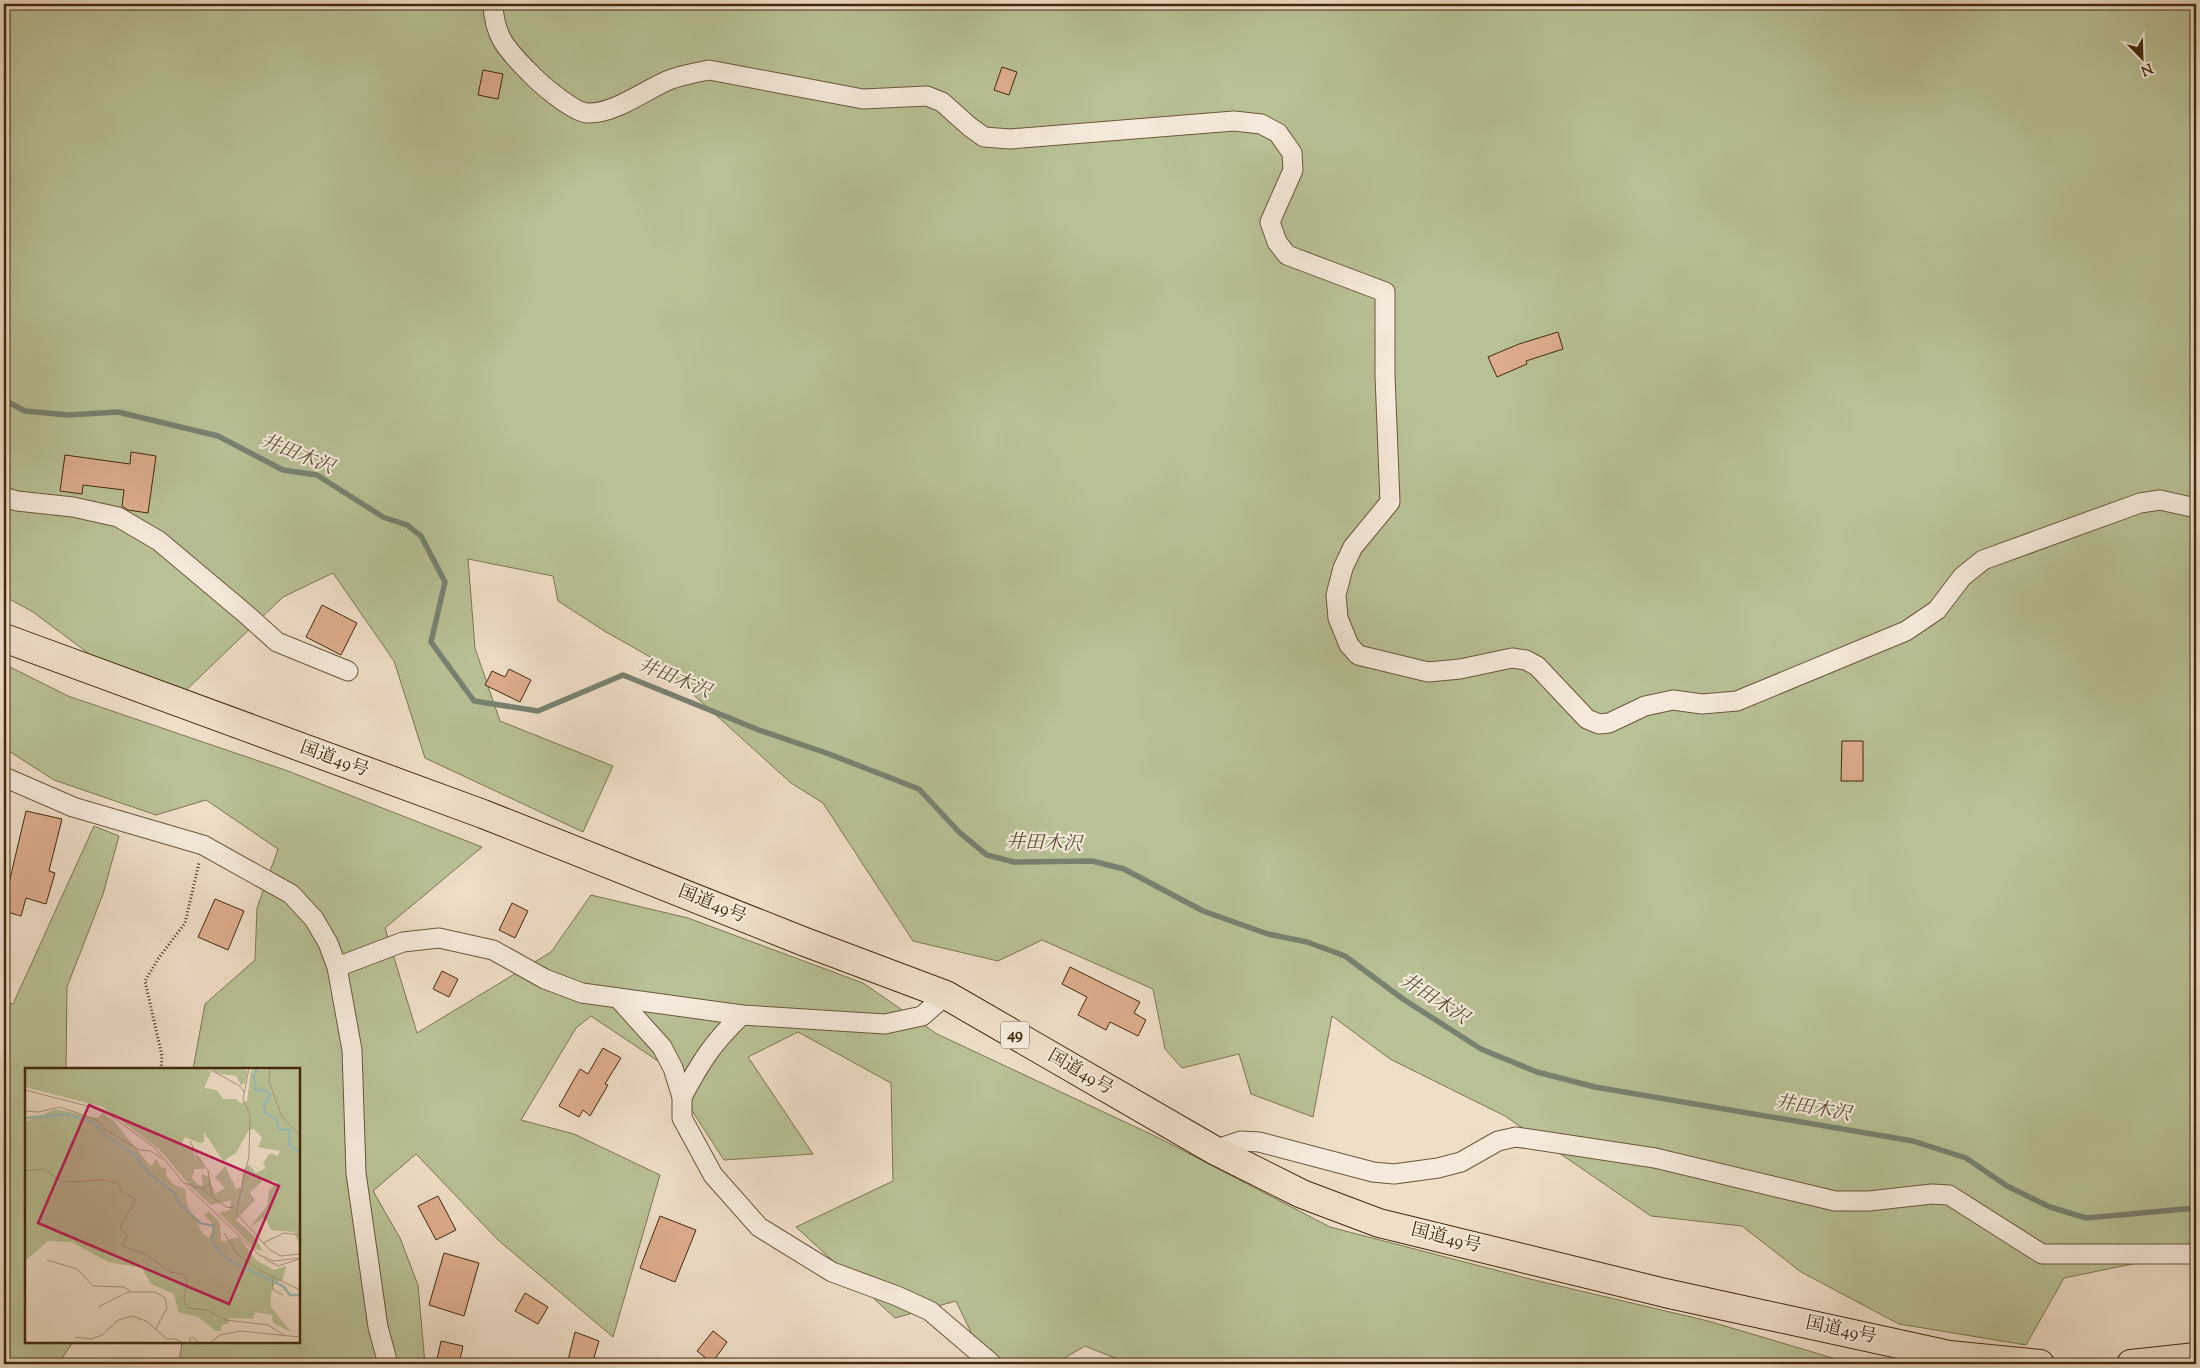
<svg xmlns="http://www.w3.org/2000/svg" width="2200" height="1368" font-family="'Sorts Mill Goudy','Noto Serif JP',serif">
  <rect width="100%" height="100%" fill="#efdec8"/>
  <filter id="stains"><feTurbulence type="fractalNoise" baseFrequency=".004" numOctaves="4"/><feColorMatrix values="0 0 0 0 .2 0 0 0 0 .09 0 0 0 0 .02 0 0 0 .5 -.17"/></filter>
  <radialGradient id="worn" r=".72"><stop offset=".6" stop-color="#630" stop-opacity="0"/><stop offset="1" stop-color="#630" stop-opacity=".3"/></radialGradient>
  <g fill="#b9c196" stroke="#7e7651">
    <polygon points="4,4 2196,4 2196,1251 2064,1278 2026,1345 1899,1324 1801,1272 1742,1226 1651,1216 1505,1116 1390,1059 1332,1016 1313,1117 1251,1094 1239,1054 1182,1068 1165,1049 1153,989 1042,940 998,961 913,941 823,803 791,783 654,659 606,632 558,601 553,576 468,559 475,648 500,721 613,766 583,832 425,758 394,661 333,573 283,597 181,695 112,671 33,612 4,596"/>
    <polygon points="4,664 68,696 288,771 482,847 385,928 417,1033 551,952 591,895 688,918 863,983 937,1034 1157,1137 1330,1227 1530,1279 1708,1321 1853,1364 1130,1364 1085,1346 1054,1364 986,1364 956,1301 895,1318 796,1227 893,1181 891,1083 798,1032 748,1057 813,1154 724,1160 661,1063 591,1016 576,1028 521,1120 574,1134 660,1175 613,1337 498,1240 416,1154 373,1191 400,1238 418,1285 425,1364 179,1364 182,1342 299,1342 299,1069 193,1069 205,1004 255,960 257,908 278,849 206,800 156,815 54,780 4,748"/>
    <polygon points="94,826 119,836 103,894 67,987 66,1069 26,1069 26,1342 73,1342 58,1364 4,1364 4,1002 13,1004"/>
  </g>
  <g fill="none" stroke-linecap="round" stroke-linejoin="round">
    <polyline stroke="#778271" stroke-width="5.5" points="4,402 8,402 25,411 68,415 118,412 218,436 283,470 317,475 383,517 407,525 421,536 445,582 431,642 474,701 538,711 623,675 759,730 829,754 919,789 959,832 987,855 1014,862 1092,861 1124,869 1203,911 1268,934 1307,942 1345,956 1403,999 1481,1049 1537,1072 1595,1087 1913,1141 1966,1158 2007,1186 2050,1207 2086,1218 2196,1208"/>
  </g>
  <g fill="#ddad8d" stroke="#432a0c">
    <polygon points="1002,67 1017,72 1009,95 994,90"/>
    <polygon points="483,70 503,74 498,99 478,95"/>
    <polygon points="1558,332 1563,349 1526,361 1527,364 1497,377 1488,357 1519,344"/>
    <polygon points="131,452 156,456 148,513 128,510 122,506 124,490 83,485 82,494 60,491 65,455 130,464"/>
    <polygon points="322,605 357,623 341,655 306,637"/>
    <polygon points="509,669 531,680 520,702 485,685 492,671 505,677"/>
    <polygon points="1842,741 1863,741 1863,781 1841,781"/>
    <polygon points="26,811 62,819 49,871 55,873 46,904 26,898 21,916 4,911 4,882 9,883"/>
    <polygon points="215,899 244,911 228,950 198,937"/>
    <polygon points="512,903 528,911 515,938 499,930"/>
    <polygon points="1070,967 1140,1002 1134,1013 1146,1020 1138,1036 1110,1022 1106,1030 1078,1015 1087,997 1062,984"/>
    <polygon points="442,971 458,979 449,997 433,989"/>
    <polygon points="603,1048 621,1058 605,1084 608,1085 590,1116 583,1110 579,1117 559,1106 580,1069 588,1074"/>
    <polygon points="438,1196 456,1230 436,1240 418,1206"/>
    <polygon points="660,1216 696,1230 675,1282 640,1268"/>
    <polygon points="444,1253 479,1263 464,1316 429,1305"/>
    <polygon points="525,1293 548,1307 538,1324 515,1311"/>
    <polygon points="713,1331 727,1342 712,1363 697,1351"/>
    <polygon points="575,1332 599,1341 592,1364 567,1364"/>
    <polygon points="441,1341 463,1346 459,1364 436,1364"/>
  </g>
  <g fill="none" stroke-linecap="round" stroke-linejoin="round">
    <defs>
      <g id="minor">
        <path d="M493,4C494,36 507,50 529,72C539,83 574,113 588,113C614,114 645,90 669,80C682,75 695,73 709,70L863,99L927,96L942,102L970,127L984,137L1010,139L1234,121L1261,124L1278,133L1292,153L1293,170L1270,222L1277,242L1287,255L1385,292V376L1390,502L1353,547L1343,568L1336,595L1338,618L1349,645L1358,655L1428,672L1460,669L1512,658L1526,660L1537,666L1587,719L1599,724L1609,723L1645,706L1673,700L1702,704L1737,701L1906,631L1937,610L1962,577L1983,560L2140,503L2160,500L2196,508"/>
        <polyline points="4,497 17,501 73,507 118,517 159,541 247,615 277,642 348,671"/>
        <polyline points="4,777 73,807 203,845 291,894 314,919 328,943 337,967 352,1050 356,1173 378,1327 388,1364"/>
        <polyline points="337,967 403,942 439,938 493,950 545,979 582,993 742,1015 885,1024 922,1016 946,995"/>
        <path d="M618,998L662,1047L673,1068L682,1097C700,1063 713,1042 742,1015"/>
        <polyline points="682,1097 682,1118 713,1175 759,1227 832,1272 897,1296 930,1311 992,1364"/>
        <polyline points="1214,1150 1241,1141 1259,1142 1373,1172 1394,1174 1438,1168 1461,1162 1498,1141 1516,1137 1655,1158 1835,1201 1869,1201 1932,1194 1949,1195 2042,1254 2196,1254"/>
      </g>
      <g id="highway">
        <polyline points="4,638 483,814 805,942 946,995 1214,1150 1302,1194 1379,1223 1665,1293 1949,1355 2040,1364"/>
        <polyline points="2131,1364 2196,1357"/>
      </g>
    </defs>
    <use href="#minor" stroke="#6e573b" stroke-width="21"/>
    <use href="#highway" stroke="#432a0c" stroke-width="30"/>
    <polyline stroke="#432a0c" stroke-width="3" stroke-dasharray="1 2.5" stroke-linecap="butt" points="161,1069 162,1056 145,981 158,959 185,923 199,863"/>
    <use href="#minor" stroke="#f5eadb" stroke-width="19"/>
    <use href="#highway" stroke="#efdec8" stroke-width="28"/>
  </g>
  <g text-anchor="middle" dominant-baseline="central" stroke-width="4.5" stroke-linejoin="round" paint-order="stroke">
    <rect fill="#f5eadb" stroke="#78644a" stroke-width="1" x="1001" y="1021.5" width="28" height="27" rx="4"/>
    <g font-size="16" font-weight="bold" fill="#432a0c">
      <text x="1015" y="1035">49</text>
    </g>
    <g font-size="18" fill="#432a0c" stroke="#f5eadb">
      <text transform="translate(334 760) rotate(20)">国道49号</text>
      <text transform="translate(712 905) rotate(22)">国道49号</text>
      <text transform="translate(1080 1073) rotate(30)">国道49号</text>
      <text transform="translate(1446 1239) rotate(14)">国道49号</text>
      <text transform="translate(1841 1331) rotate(12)">国道49号</text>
    </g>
    <g font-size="19" font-style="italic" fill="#594e36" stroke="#f5eadb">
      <text transform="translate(297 455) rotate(22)">井田木沢</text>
      <text transform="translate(674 679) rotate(22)">井田木沢</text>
      <text transform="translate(1044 844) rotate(2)">井田木沢</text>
      <text transform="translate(1434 1000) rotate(33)">井田木沢</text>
      <text transform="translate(1813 1109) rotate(10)">井田木沢</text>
    </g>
  </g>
  <g transform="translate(25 1068)">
    <rect width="275" height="275" fill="#efdec8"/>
    <path d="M0,0H180L186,4L179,20L192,22L198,31H211L215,35L222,33L226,2L275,0V178L269,164L246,162L240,149L225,159L242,138L244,123L252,114L239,111L225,125L230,132L211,152L228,167L238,183L230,181L194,145L205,142L206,132L186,137L166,119L134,81L78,39L0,19ZM229,61L237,70L233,79L255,83L253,88L245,85L238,95L241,100L231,105L224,97L218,101L216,119L211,121L200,98L190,110L200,120L190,126L184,109L176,106L178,117H173L167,110L170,101H180L175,89L169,88V79L160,80L156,76L160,69L175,75L179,74V64L198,93L211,85L224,62ZM215,0L223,3L220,15L216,17L211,8L190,5L187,1ZM31,41L72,50L78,45L88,52L126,99L131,91L136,99L141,100V108L148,116L160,121L162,136L178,166L184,170L187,163V155L179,147L184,143L195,155L196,174L214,169L231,192L249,202L261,198L258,211L250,215L246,224V239L266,264L248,255L247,247L230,244L228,251L204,250V255L197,257L196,263H191L173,249L153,244L149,226L126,216L117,200L83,194L47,174L23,173L0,193V54Z" fill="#b9c196" fill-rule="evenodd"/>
    <path fill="none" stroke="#9abcb5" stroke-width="2.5" d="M232,0L229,7L231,23L241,22L245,26L239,37L240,45L251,51L254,61L265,62L264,77L275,85M0,50L42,46L68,54L80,67L110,87L123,104L150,126L153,134L175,155L189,158L187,174L201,191L258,218L265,227H275"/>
    <path fill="none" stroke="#aa967d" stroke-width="1" d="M182,0L215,18L219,24M224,0L218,31L225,47L224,88L211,145L245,182L256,188L275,186M245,0L244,13L256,47L275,68M0,22L66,39L85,47L130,80L159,115L234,187L249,193L275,190M0,43L14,44L34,39L59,47L73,53L79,61L115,82L126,83L137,91M165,73L172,88L183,102L185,116M0,103L19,101L37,114L79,112L92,115L96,123L111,131L95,160L102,167L98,178L122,187L145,204L158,206L162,213L159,230L162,240L181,242L201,252L243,257L259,267M160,115L177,121L201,139L210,140M177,121L185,116L187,127M199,165L213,187L234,202L275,222M238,175L259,165L275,167M240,191L253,198L274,191M22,192L52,201L68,218L98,219L106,223M247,208L248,222L258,227M73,239L103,224H130L140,230L142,240L130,262M50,269L66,271L77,267L93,252L107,248L121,253L142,271H151L157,275M167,275L164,271L167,269L174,275M185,275L195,267L215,263L275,269"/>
    <path fill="#c2185b" fill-opacity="0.15" stroke="#c2185b" stroke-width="2.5" d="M64,37L254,118L204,236L13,155Z"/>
    <rect width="275" height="275" fill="none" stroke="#432a0c" stroke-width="2.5"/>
  </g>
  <rect width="2200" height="1368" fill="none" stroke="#efdec8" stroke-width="20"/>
  <rect x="5" y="5" width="2190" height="1358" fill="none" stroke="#432a0c" stroke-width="2.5"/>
  <rect x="10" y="10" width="2180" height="1348" fill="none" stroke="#432a0c"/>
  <g transform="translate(2142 58) rotate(157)" stroke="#f5eadb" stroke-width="4" paint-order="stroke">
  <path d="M0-4L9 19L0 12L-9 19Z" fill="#432a0c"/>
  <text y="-8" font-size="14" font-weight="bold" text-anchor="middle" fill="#432a0c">N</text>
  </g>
  <rect width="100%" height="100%" filter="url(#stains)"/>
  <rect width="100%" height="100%" fill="url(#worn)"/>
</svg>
